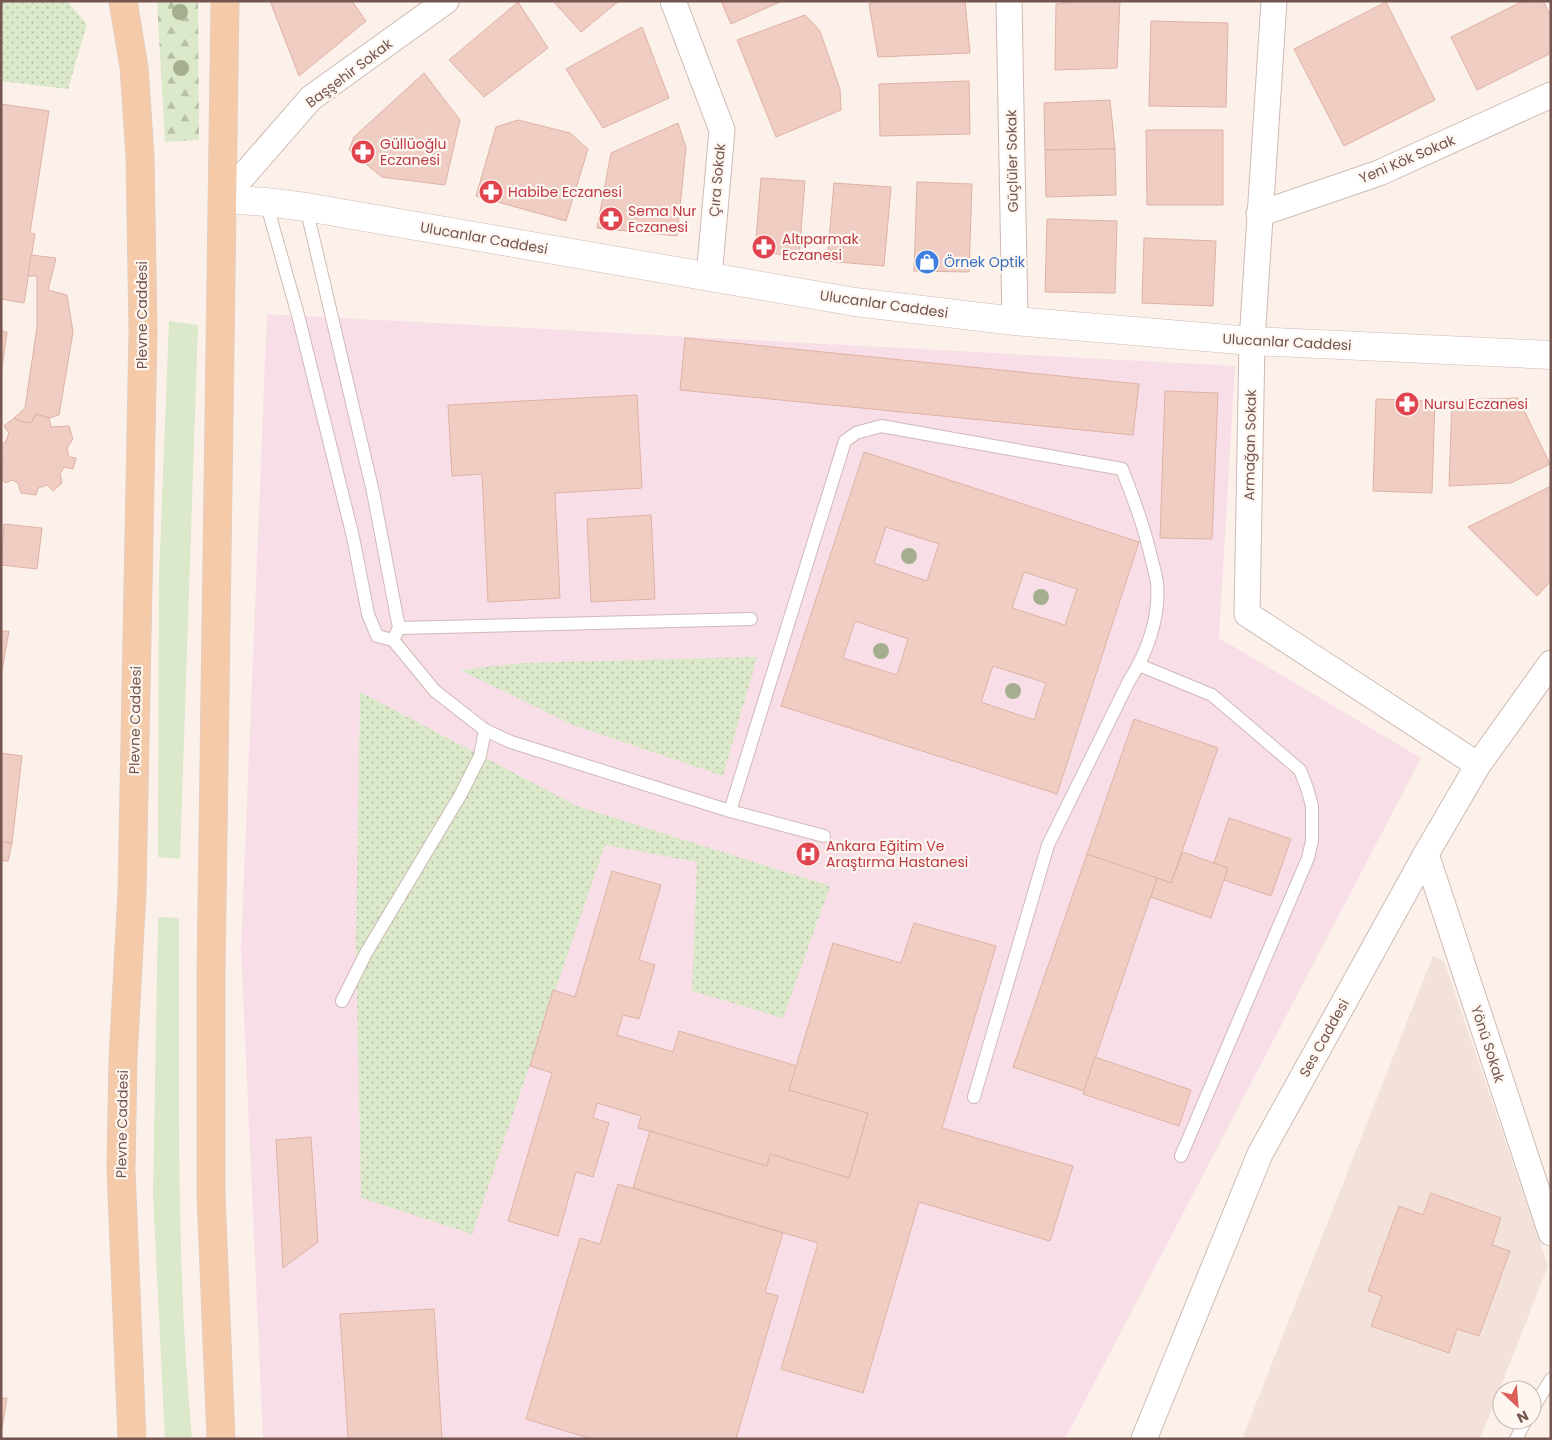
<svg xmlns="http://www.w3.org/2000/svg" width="1552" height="1440" font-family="Poppins,sans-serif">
  <defs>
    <pattern id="forest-firs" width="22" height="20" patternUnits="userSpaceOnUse" patternTransform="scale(1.25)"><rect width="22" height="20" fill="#dbe8c9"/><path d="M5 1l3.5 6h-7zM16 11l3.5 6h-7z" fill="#b6bfa6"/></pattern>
    <pattern id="park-dots" width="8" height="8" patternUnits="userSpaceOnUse" patternTransform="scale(1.25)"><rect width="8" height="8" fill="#dbe8c9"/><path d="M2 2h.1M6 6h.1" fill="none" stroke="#b6bfa6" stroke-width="1.8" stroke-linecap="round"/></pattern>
  </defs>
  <rect width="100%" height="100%" fill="#fbf1ea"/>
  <polygon fill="#f2e2d9" points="1433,956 1444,961 1548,1266 1480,1439 1242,1439"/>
  <polygon fill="#f8dee6" points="267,314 1235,366 1219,638 1421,758 1065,1439 263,1439 241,949"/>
  <g fill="#dbe8c9">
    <polygon points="169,321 198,325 180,859 158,857 159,577"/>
    <path d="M158,917L179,918C179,1092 176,1266 192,1439H165L153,1195Z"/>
  </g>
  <polygon fill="url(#forest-firs)" points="157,1 198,1 199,140 165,142"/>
  <g fill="url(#park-dots)">
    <polygon points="1,1 67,1 87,24 68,89 1,81"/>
    <polygon points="757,657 723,776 573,725 460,670 522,663"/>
    <polygon points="360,692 577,806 830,886 783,1018 692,991 697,862 605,845 472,1234 361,1198 356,945"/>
  </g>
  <g fill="#efcdc3" stroke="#e0b1a5" fill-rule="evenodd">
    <polygon points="270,1 352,1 366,21 299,76"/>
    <polygon points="553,1 619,1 581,32"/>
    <polygon points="721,1 782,1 731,24"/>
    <polygon points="879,1 965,1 970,53 878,57 869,4"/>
    <polygon points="1076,1 1120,1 1117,68 1055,70 1056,4"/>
    <polygon points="1523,1 1543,1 1551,16 1551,53 1477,90 1451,37"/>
    <polygon points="518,2 548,48 484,97 449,60"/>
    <polygon points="1386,2 1435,100 1344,146 1294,49"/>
    <polygon points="805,15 820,31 840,89 841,110 776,137 737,40"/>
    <polygon points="1151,21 1228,23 1226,107 1149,106"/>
    <polygon points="642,27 669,98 603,128 566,69"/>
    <polygon points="424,73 460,120 445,185 382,177 349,150 354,137"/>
    <polygon points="969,81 970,134 880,136 879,84"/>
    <polygon points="1110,100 1115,149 1045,150 1044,103"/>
    <polygon points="1,104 49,111 30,233 35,234 24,303 1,299"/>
    <polygon points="518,120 570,133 588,149 566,221 476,196 496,127"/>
    <polygon points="678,123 686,148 677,236 597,228 611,153"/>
    <polygon points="1146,130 1223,130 1223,205 1147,205"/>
    <polygon points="1115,149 1116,195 1046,197 1045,150"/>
    <polygon points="761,178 805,181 799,256 755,252"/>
    <polygon points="917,182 972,184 969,272 914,271"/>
    <polygon points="834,183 891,187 884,266 827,261"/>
    <polygon points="1047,219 1117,221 1115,293 1045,292"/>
    <polygon points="1144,238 1216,241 1213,306 1142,303"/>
    <polygon points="31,255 56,258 48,290 67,295 73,332 59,415 49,418 36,414 31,423 23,422 14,418 25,408 37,327 37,276 28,276"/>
    <polygon points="1,331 7,332 1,375"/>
    <polygon points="685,338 1139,384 1133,435 680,390"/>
    <polygon points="1165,391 1218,393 1212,539 1160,538"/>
    <polygon points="637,395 642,488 555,493 560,598 488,602 482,474 452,476 448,405"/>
    <polygon points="1518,398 1550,464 1511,483 1449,486 1452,400"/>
    <polygon points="1376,399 1435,401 1432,493 1373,491"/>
    <polygon points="36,414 49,418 51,427 69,426 73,439 67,448 69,457 76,458 73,469 64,467 60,474 62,483 53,491 47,485 38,488 36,495 21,493 18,483 12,480 5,483 1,478 1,468 3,466 3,459 1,458 1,443 5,443 9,433 4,426 14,418 23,422 31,423"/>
    <path d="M864,452L1139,542L1057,794L781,706ZM886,527L939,544L927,581L874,563ZM1024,572L1077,589L1065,625L1012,608ZM855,621L908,639L897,675L843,658ZM993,666L1046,683L1034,720L981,702Z"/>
    <polygon points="1551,486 1551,581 1537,596 1468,527"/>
    <polygon points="651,515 655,599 591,602 587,519"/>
    <polygon points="4,524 42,528 37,569 1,565"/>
    <polygon points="1,631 9,631 1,676"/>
    <polygon points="1134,719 1218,748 1171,883 1087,854"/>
    <polygon points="1,753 22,756 12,843 1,842"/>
    <polygon points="1229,818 1291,839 1271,896 1224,880 1228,868 1214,863"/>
    <polygon points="1,842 12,843 8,861 1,861"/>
    <polygon points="1183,852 1228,868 1211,918 1151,897 1157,878 1171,883"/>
    <polygon points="1087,854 1157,878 1084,1091 1013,1067"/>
    <polygon points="612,871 661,885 639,960 655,965 639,1019 623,1015 617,1035 673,1052 679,1031 797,1066 789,1090 868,1113 849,1178 770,1154 767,1166 638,1128 641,1116 597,1103 593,1118 609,1123 593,1177 576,1172 558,1236 508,1221 552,1073 530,1066 553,990 575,997"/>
    <polygon points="914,923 996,946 942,1128 1073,1166 1050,1241 919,1202 863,1393 781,1369 818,1243 633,1188 650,1131 767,1166 770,1154 849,1178 868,1113 789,1090 833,943 901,963"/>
    <polygon points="1095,1057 1191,1090 1179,1126 1083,1094"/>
    <polygon points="311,1137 318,1242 283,1268 276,1140"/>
    <polygon points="618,1184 783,1233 765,1292 778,1296 736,1439 592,1439 526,1419 580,1238 600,1244"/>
    <polygon points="1431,1193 1501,1218 1492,1245 1510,1251 1479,1336 1457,1329 1449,1353 1371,1326 1382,1296 1368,1291 1399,1206 1423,1215"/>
    <polygon points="434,1309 442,1439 348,1439 340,1314"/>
    <polygon points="1,1398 7,1398 1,1434"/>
  </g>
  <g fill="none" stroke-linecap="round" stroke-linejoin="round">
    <defs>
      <g id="lane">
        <polyline points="266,202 298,315 353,537 368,614 377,636 393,640 399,628 373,492 306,207"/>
        <polyline points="399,628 751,619"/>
        <polyline points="393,640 435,691 485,730 511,742 730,811 824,836"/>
        <polyline points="1139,665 1212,695 1300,770 1307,788 1312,806 1312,841 1308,858 1181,1156"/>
        <path d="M730,811L845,441L856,433L881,426L1122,469C1134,500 1145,529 1152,561C1154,568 1156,576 1157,583C1160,618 1147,653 1129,681L1048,845L974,1097"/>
        <polyline points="342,1001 366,953 461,794 480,756 485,730"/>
        <polyline points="1532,1410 1551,1379"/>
        <polyline points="1516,1439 1526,1420"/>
      </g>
      <g id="street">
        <polyline points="673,1 722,130 709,277"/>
        <polyline points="1009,1 1015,321"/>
        <polyline points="1274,1 1252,341 1247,614 1478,765"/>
        <polyline points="223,199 311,98 446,1"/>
        <polyline points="1259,214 1379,173 1551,95"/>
        <polyline points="1426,854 1551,1233"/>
        <polyline points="1144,1439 1260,1154 1426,854 1478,765 1551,663"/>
      </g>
      <polyline id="secondary" points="223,199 266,202 306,207 855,302 1015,321 1252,341 1551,355"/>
      <g id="primary">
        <polyline points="123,1 134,67 140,156 143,332 132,892 123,1059 121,1169 132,1439"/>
        <polyline points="221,1439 211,1195 211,973 225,1"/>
      </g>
    </defs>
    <use href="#lane" stroke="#cfbab3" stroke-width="14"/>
    <use href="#street" stroke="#cfbab3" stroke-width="27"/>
    <use href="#secondary" stroke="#d1b9b1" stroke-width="29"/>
    <use href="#primary" stroke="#d8cfce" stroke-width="29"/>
    <use href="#lane" stroke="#fff" stroke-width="12"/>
    <use href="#street" stroke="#fff" stroke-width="25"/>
    <use href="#secondary" stroke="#fff" stroke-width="28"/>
    <use href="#primary" stroke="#f4caa8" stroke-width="28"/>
  </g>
  <g fill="#a5af90">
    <circle cx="180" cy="12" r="8"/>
    <circle cx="181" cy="68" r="8"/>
    <circle cx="909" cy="556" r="8"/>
    <circle cx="1041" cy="597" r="8"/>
    <circle cx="881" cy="651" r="8"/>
    <circle cx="1013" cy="691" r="8"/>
  </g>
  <defs>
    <symbol id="pharmacy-disc" viewBox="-11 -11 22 22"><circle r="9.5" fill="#e0444e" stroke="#fef6f0"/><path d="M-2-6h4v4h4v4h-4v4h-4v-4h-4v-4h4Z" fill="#fff"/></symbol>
    <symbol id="shop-disc" viewBox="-11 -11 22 22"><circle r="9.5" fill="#3f7fe0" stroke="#fef6f0"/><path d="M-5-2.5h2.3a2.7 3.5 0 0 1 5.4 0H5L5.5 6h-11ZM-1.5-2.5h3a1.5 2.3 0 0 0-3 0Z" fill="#fff"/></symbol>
    <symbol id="hospital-disc" viewBox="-11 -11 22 22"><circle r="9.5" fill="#e0444e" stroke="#fef6f0"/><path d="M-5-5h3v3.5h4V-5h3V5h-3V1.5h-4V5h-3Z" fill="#fff"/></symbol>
  </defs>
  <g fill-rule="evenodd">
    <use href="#pharmacy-disc" x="349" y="138" width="28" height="28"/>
    <use href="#pharmacy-disc" x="477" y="178" width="28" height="28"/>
    <use href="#pharmacy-disc" x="597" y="205" width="28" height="28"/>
    <use href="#pharmacy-disc" x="750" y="233" width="28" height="28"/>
    <use href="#shop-disc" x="913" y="248" width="28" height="28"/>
    <use href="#pharmacy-disc" x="1393" y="390" width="28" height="28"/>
    <use href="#hospital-disc" x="794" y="840" width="28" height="28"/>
  </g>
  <g text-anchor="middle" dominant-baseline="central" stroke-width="4.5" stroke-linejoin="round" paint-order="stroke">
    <g font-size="14" fill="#74554f" stroke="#fef6f0">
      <text transform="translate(349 73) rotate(-37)">Başşehir Sokak</text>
      <text transform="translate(1407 159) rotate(-23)">Yeni Kök Sokak</text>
      <text transform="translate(1012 161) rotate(-91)">Güçlüler Sokak</text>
      <text transform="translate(717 180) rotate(-85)">Çıra Sokak</text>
      <text transform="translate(484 238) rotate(10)">Ulucanlar Caddesi</text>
      <text transform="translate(884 304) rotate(8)">Ulucanlar Caddesi</text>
      <text transform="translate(142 315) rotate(-90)">Plevne Caddesi</text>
      <text transform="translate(1287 342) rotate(3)">Ulucanlar Caddesi</text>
      <text transform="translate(1250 445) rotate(-89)">Armağan Sokak</text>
      <text transform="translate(135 720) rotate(-89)">Plevne Caddesi</text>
      <text transform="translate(1324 1038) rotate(-61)">Ses Caddesi</text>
      <text transform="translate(1488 1044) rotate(72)">Yönü Sokak</text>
      <text transform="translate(122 1124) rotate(-89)">Plevne Caddesi</text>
    </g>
    <g font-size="14" fill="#be3a42" stroke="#fef6f0" text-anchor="start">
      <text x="380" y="144">Güllüoğlu<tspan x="380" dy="16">Eczanesi</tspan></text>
      <text x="508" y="192">Habibe Eczanesi</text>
      <text x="628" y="211">Sema Nur<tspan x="628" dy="16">Eczanesi</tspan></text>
      <text x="782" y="239">Altıparmak<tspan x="782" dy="16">Eczanesi</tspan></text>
      <text x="1424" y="404">Nursu Eczanesi</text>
      <text x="826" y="846">Ankara Eğitim Ve<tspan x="826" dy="16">Araştırma Hastanesi</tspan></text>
    </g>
    <g font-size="14" fill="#366cbe" stroke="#fef6f0" text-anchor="start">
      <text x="944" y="262">Örnek Optik</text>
    </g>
  </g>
  <rect width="1552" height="1440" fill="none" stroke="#74554f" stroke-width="5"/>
  <g transform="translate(1517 1405) rotate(154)"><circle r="24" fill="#fef6f0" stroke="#c7b6b0"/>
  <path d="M0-4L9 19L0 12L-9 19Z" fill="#db5e59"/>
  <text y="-8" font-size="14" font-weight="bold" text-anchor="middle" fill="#74554f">N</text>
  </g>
</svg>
